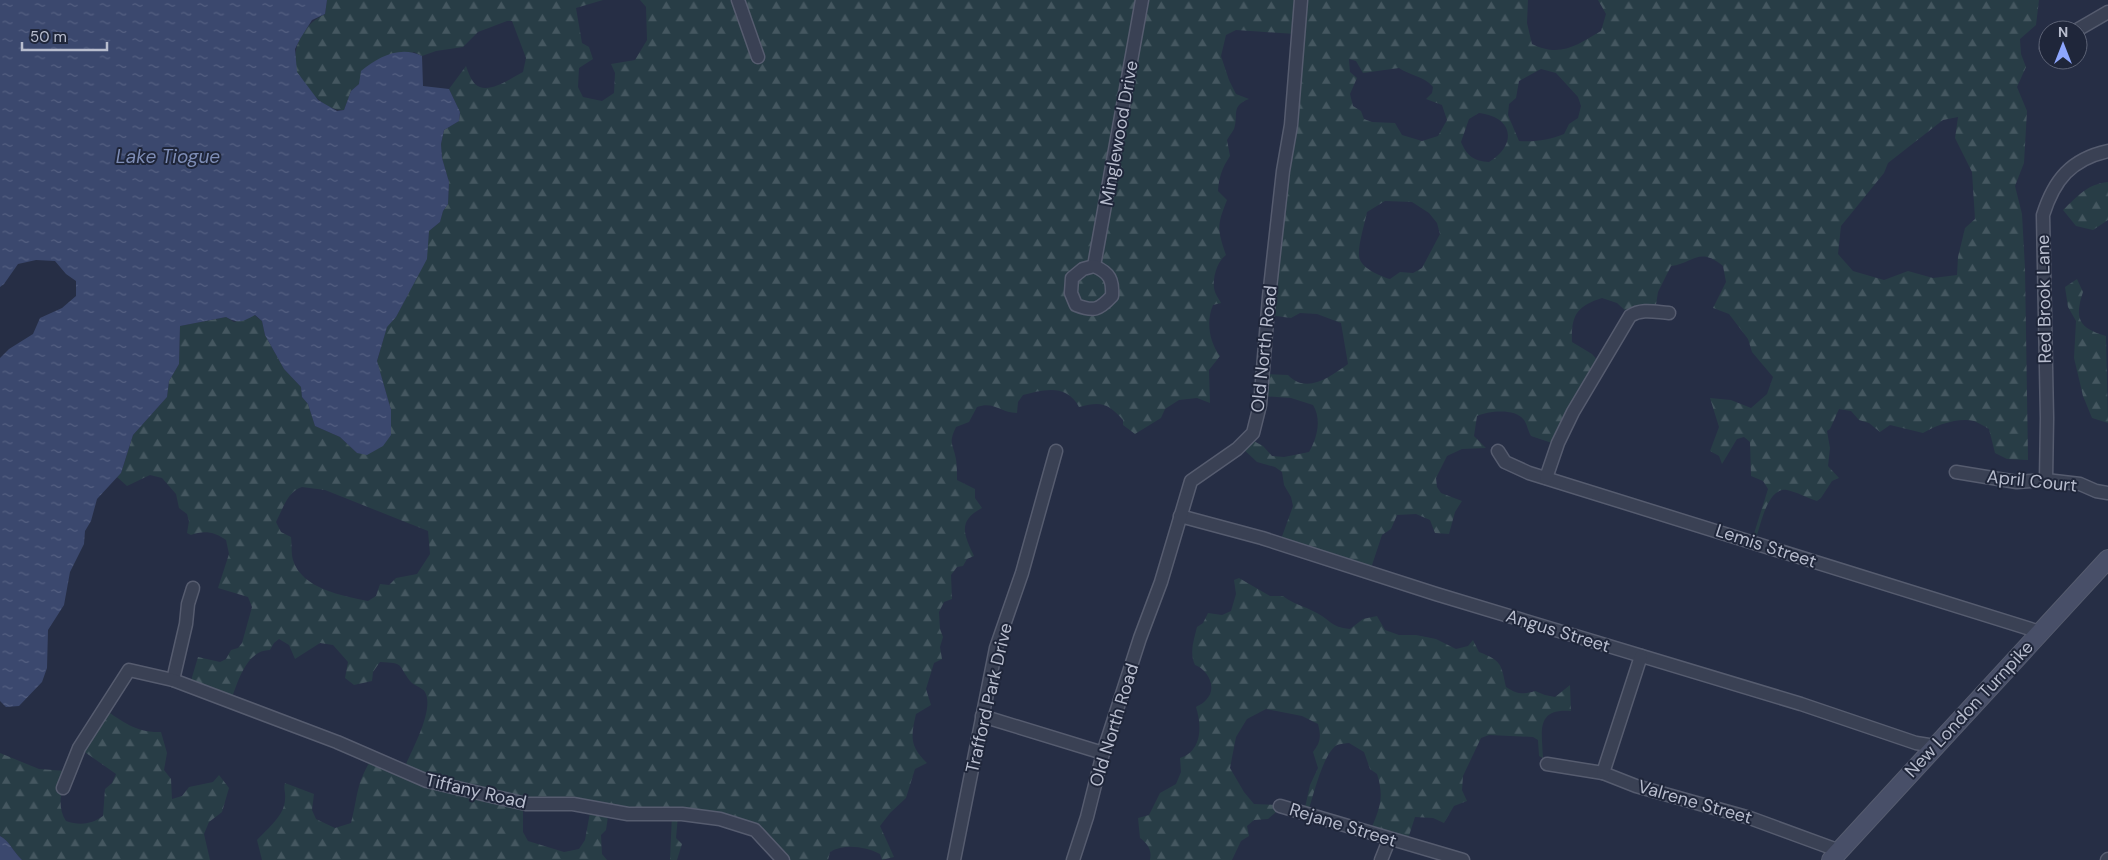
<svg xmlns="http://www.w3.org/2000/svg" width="2108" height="860" font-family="'DM Sans',sans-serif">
  <defs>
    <pattern id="forest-firs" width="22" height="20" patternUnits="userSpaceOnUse" patternTransform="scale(1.25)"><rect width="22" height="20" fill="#283d46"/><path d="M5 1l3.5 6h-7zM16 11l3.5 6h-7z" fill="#455760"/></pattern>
    <pattern id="water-ripples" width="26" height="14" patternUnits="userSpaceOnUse" patternTransform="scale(1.25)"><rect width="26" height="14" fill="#3b486e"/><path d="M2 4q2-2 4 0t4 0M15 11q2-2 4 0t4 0" fill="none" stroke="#556082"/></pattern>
  </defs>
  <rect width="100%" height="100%" fill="#262e45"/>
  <g fill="url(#forest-firs)" fill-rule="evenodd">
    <path d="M327,0H603L576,8L582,43L589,47L593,59L579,68L578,87L583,97L602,101L614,93L615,73L611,64L635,60L647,40L646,7L640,0H1528L1527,23L1532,44C1560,58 1577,45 1601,31L1606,14L1598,0H2039L2036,25L2020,39L2021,54L2026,67L2017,87L2027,111L2024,163L2015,186L2022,214L2025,268L2028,460L2007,459L1995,453L1989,429C1984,426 1979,423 1974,421C1959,417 1936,425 1923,433L1890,425L1880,432L1869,423L1859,420L1851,411L1839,409L1830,429L1827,431L1830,448L1828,466L1839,478L1832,481L1821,498L1817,501C1807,498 1797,492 1787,490C1767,487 1761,525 1755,541L1752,540L1768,489L1763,481L1751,476L1750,442L1744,437L1737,439L1722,464L1719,456L1710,451L1719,427L1710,398L1731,400L1751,408L1767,394L1773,377L1752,352L1748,339L1729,314L1713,308L1726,282L1723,266C1699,246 1694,263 1671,266L1658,292L1654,317L1631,316L1617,303L1602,298C1577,306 1571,315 1572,342L1592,354L1600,363L1555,444L1531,436C1528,431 1527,424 1524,420C1515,408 1489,411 1477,416L1474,436L1486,448L1462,449L1447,456L1436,478L1437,487L1441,493L1462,501L1455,512L1449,534L1435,533L1430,520L1416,514L1397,515L1391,529L1382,535L1370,571L1280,542L1293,506L1291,497L1284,485L1282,472L1275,467L1257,462L1240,446L1250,439L1263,446L1272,456L1284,457L1309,452C1317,438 1322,420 1313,405L1291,398L1261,396L1263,374L1288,375C1307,395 1331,376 1348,364L1341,323L1317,314L1300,313L1291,318L1269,315L1295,34L1236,30L1226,35L1221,56L1229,80L1236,94L1249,99C1230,106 1239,115 1234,129C1232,133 1229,136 1227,140L1230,156C1222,168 1219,177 1218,191L1227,200C1217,225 1217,229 1226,255C1217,261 1211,281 1215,292C1216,295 1219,299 1221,303L1213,305C1206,321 1209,342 1220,356L1209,370L1210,403L1197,398L1179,400L1165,409L1161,418L1135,434L1123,425V420C1108,403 1101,401 1079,407C1067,384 1045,389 1023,395L1018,402L1017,413C1000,413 995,401 977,407L969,422L956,427C948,444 953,443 956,459C957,465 957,473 957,480L975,489V498L982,508C957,521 964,535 974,556L967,559L963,566L957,567L951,575L952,599L944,602L939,612L940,629L943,637L940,647L942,659L934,663L926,689L931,705L916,714C911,736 909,746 927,763L915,769L906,798L890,813L880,826L894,857L882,860L880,854C866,847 845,843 830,852L828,860H784L755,829L678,816L676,838L682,844L677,860H670L672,814L609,810L606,830L601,835L602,854L607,860H262L257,840C268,828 285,815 285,799C286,793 283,789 285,783L314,794L312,810L316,819L335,828L351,823C358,796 356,782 373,757L404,769C411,751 435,710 425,692C422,687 414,686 410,681C397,664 405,663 380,662L373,672L372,681L354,685L345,678L348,662L333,645L320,643L295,659L289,645L279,639L274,643L270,650C246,650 238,682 231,700L190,684L198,657L220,662L226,659L231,650L238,648L242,643L252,607L248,597L218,588L229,554L226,540C215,532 204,530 191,535L187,533L189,521L187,514L179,508L176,494L162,478L150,475L127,486L117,477L121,473L133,435L167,397L169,381L179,364L180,326L226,317L234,322L254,315L262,321L265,335L284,369L301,387L302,397L308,404L315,426L340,437L357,453L391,410L377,362L387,326L396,317L426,259L429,231L440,222L443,211L448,204L449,182L442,158L441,144L444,130L459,121L460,112L449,89L466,66C468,72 471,80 475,84C487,96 511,78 523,72L526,58L512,21H507L478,32L463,47L436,51L422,56L414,52L359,84L351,91L344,110C332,111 320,102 312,93C307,87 298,78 296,71C291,47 304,24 325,14ZM1349,59L1356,61L1363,73L1399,68C1411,76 1424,76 1433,87L1432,93L1426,99L1442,105L1447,120L1438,136L1422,141L1402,135L1395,123L1372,122L1364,119L1361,111L1353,106L1350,94L1357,78L1350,72ZM1541,69L1556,73L1578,97L1581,106L1578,118L1569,124L1564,134C1549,140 1536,142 1519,141L1508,115L1509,104L1516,98L1519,81ZM1479,113C1513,117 1518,144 1489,162C1474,161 1467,156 1461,142L1469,119ZM1958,117L1955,138L1972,172L1975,219L1965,228L1958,257L1957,275L1933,278L1908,271L1884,280L1853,271L1838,254L1841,226L1884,173L1888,163L1943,120ZM1385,201L1412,202L1429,213L1437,223L1440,234L1422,268L1413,273L1400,272L1390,279C1380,276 1360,268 1359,256C1358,244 1365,223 1367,212ZM302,487L325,490L428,531L430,554L417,574L396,578L389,585L380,584L376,596L368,601C343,596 302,589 293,560C291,553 292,544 291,537L281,532L276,522C283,509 287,492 302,487ZM523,803L591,807L585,840L579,849L564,852L528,841L523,832Z"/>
    <path d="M2108,182V220L2093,230L2076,226L2063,210C2078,196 2087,184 2108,182Z"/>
    <path d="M2077,279L2083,292C2074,319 2079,328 2106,336L2108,423L2092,418L2083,396L2074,358L2076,321L2068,307L2065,287Z"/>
    <path d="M1239,578L1270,596H1283C1293,604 1304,606 1315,612C1331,620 1330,627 1350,629L1363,619L1377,616L1385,630L1399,635H1416L1436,639L1456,649L1468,646L1473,640L1479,652C1502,661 1501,664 1506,687C1517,694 1522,695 1535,691L1545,695L1555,697L1570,685L1571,711C1535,708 1542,732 1543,758L1539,756L1538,740L1533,737L1489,735L1481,738L1463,776L1462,790L1467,801L1454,806L1444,823L1433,818L1415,817L1407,842L1370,832C1379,809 1385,799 1377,774L1370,769L1364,752L1349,743C1346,743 1340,744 1337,745C1323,753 1313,797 1308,812H1304L1310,785L1318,768L1313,752C1321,742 1321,736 1318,724L1302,716L1266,709L1247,719L1236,737L1230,768L1244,792L1254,804L1278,805L1282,807L1268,819L1254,820L1247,826L1249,836L1241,841L1232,860H1150C1152,850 1148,844 1140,838L1138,818L1149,815L1160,793L1176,784L1181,772L1180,758C1202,751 1202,726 1196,707C1199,705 1204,703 1206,700C1218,688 1208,670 1195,665C1189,652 1194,640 1197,627L1203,623L1208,613L1222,615L1231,611L1236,594L1234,580Z"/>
    <path d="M104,709C123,722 137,733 161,732L167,753L164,770L171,779L172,799L182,796L189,787L213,782L219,775L229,788L222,812L209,822L204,834L210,860H22C14,853 9,840 0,836V753L39,769L67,771C62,788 56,806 66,821C80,826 92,824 103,816L105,789L112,783L116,774L79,748Z"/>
  </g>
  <g fill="url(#water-ripples)">
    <path d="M0,0H327L325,14L312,20L300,39L295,49L297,72L318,100L337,111L344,110L351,91L359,84L361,71C378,57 400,45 422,56L423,86L449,89L460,112L459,121L444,130L441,144L442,158L449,182L448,204L443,211L440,222L429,231L427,259L396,317L387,327L377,361L391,410V435L383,446L367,455L357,453L340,437L315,426L308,404L302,397L301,387L284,369L265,335L262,321L255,315C242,322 238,324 226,317L180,326L179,364L169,381L167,397L133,435L121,473L97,499L91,521L85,531L84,544L70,572L64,605L48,630L47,668L42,682L19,706L6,707L0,701V358L9,349L33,334L40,318L62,308L76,296V281L66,274L55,261L36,260L18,264L4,284L0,287Z"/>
    <path d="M0,836C9,840 14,853 22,860H0Z"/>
  </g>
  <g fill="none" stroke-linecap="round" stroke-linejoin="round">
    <defs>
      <g id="minor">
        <polyline points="738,0 758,57"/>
        <polyline points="2077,30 2108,12"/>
        <polyline points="2046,48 2048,47"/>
        <polyline points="1094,266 1142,0"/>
        <path d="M1094,266C1110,273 1113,280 1112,296C1099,310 1094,312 1076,305L1071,293L1072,278L1083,269Z"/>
        <polyline points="1498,451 1505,462 1529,473 2040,632"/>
        <polyline points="1956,472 2017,482 2046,480 2080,484 2096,491 2108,493"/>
        <path d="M1546,478L1558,443L1573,412L1630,316C1642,308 1655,312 1669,313"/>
        <path d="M2046,480L2047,418L2043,215C2054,180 2071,159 2108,151"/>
        <polyline points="1180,516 1262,538 1436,594 1801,704 1916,743 1935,746"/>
        <polyline points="173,680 186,624 188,604 193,588"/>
        <polyline points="982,716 1103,753"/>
        <polyline points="1547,764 1603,773 1636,786 1750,818 1840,851"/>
        <polyline points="1603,773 1641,656"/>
        <polyline points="63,788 79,748 129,670 173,680 337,742 427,781 526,804 573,804 628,814 682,814 720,819 755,830 783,860"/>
        <polyline points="1280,806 1463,860"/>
        <polyline points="954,860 996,648 1022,573 1056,451"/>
        <polyline points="1073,860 1087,817 1103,753 1140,638 1161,582 1191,481 1237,449 1253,433 1260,405 1269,297 1283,171 1291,125 1301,0"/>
        <polyline points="1381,860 1389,840"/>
        <polyline points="2107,860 2108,859"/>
      </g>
      <polyline id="secondary" points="1831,860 2108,559"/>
    </defs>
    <use href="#minor" stroke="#565c6f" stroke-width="15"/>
    <use href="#secondary" stroke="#565c6f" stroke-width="20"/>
    <use href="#minor" stroke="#3a4154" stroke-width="12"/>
    <use href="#secondary" stroke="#484f68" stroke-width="18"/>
  </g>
  <g text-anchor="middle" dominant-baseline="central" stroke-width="4" stroke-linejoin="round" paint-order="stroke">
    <g font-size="18" fill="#b8bdce" stroke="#1f263a">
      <text transform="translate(1119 133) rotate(-80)">Minglewood Drive</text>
      <text transform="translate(2044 299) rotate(-91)">Red Brook Lane</text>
      <text transform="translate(1264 349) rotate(-84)">Old North Road</text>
      <text transform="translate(2032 481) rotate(6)">April Court</text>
      <text transform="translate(1766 546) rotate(18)">Lemis Street</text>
      <text transform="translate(1558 631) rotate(17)">Angus Street</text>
      <text transform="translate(989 698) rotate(-77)">Trafford Park Drive</text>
      <text transform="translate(1969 709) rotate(-47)">New London Turnpike</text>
      <text transform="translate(1114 725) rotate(-73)">Old North Road</text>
      <text transform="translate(476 791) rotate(13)">Tiffany Road</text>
      <text transform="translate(1695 802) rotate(16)">Valrene Street</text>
      <text transform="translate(1343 825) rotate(17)">Rejane Street</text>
    </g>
    <g font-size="19" font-style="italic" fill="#7e8db6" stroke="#1f263a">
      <text x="168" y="156">Lake Tiogue</text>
    </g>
  </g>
  <g transform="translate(2063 45)"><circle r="24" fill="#1f263a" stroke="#5c6275"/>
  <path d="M0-4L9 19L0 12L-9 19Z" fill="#8da6fe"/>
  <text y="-8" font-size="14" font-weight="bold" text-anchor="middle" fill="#b8bdce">N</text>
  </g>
  <path d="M22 42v8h85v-8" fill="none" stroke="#b8bdce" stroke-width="2.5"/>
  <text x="30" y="42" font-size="15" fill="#b8bdce" stroke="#1f263a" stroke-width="4" paint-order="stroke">50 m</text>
</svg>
